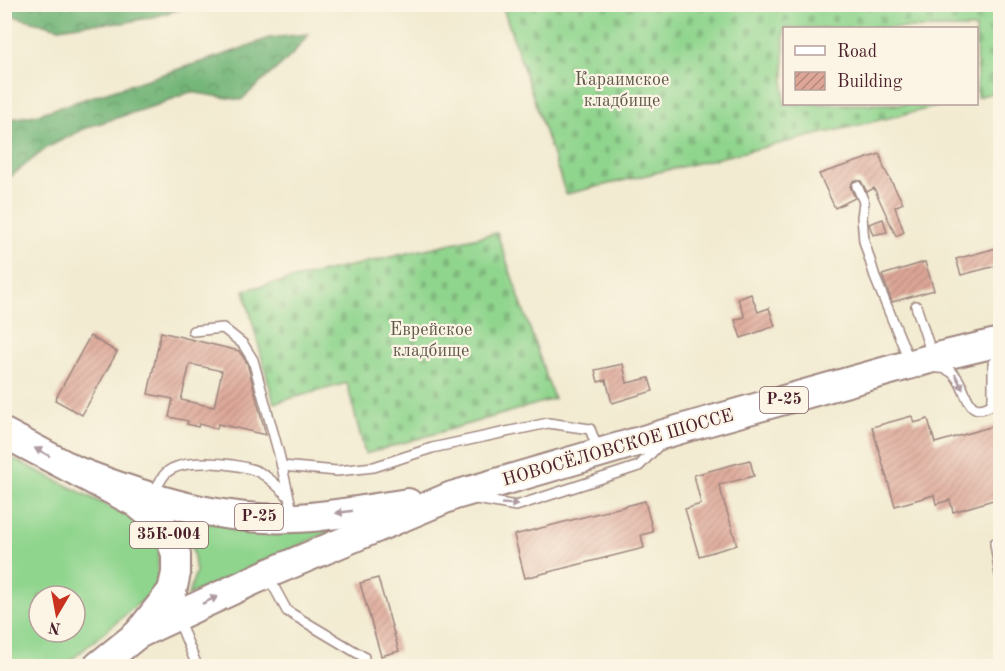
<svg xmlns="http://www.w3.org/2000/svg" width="1005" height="671" font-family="'Old Standard TT',serif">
  <defs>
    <pattern id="forest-crowns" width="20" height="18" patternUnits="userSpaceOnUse" patternTransform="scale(1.5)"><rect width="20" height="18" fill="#74b679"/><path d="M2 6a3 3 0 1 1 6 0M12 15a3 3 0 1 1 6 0" fill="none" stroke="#619363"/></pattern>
    <pattern id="cemetery-stones" width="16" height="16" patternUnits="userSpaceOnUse" patternTransform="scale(1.5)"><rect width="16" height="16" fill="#90d58e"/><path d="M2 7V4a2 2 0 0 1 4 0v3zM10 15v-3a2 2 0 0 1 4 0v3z" fill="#7eb67b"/></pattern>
    <pattern id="building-hatch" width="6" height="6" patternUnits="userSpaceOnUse" patternTransform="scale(1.5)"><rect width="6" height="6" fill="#dda697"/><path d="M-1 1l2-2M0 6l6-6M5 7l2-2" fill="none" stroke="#b5877b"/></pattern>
  </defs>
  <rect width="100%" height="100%" fill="#fcf5e5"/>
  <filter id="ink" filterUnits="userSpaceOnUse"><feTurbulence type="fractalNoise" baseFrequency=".0167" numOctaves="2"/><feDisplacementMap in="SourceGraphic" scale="12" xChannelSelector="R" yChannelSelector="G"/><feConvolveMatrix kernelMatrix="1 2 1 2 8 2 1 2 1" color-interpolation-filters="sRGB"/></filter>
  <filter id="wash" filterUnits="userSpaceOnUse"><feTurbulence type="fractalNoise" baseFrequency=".008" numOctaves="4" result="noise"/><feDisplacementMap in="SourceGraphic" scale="24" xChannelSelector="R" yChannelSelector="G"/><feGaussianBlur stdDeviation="1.35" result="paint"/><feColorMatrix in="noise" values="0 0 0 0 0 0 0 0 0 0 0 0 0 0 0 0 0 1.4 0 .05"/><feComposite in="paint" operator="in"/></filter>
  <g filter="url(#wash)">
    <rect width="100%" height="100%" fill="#f2ebd1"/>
    <g fill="#90d58e" stroke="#6d7a5c" stroke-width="1.5" fill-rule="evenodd">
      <path d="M4,454L128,516L159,542L157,588L64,666H5ZM39,596H75V632H39Z"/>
      <polygon points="181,521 333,530 188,595 196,572 193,551"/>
    </g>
    <g fill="url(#forest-crowns)" stroke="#5f6a52" stroke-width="1.5">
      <polygon points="4,5 5,4 193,5 157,16 123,23 86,24 59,28 5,14"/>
      <polygon points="309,34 291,56 241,100 190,92 157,105 88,127 48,147 5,181 5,120 35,115 232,52 269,38"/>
    </g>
    <g fill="url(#cemetery-stones)" stroke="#6d7a5c" stroke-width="1.5">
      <polygon points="502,5 1000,5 1000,91 977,97 976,28 784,28 784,104 948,104 566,194"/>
      <polygon points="497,233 554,399 365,454 347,383 274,403 244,290"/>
    </g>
    <g id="blocks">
      <g fill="url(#building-hatch)" fill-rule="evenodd">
        <polygon points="880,154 884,168 903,203 895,207 904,232 896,236 874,188 867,192 861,181 854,180 850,186 855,198 835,208 819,174"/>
        <polygon points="883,219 887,232 873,235 869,224"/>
        <polygon points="1000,247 1000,265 961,275 956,259"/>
        <polygon points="925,262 934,290 892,302 882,275"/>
        <polygon points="751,294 758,312 769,308 775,326 741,338 735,320 745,317 738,299"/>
        <path d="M161,332L239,351L247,363L266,435L218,424L217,429L199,424L198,427L187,424L188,421L169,417L173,399L148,394ZM190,364L222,371L214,407L181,400Z"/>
        <polygon points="90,336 117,352 82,415 55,400"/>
        <polygon points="623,364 627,383 649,378 653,391 612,403 606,380 598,382 595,370"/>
        <polygon points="912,416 914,423 928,419 935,443 1000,424 1000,498 953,512 950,500 936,504 934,495 895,506 872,427"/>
        <polygon points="750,460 754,476 719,485 737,545 699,556 685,509 701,504 694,475"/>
        <polygon points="645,501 653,532 641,535 644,548 525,578 514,535"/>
        <polygon points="378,578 399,651 381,656 360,583"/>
      </g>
    </g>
  </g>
  <g filter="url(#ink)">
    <use href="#blocks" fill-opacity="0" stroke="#9e857e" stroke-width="1.5"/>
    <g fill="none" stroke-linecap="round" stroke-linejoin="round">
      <defs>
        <g id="lane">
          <polyline points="857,186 864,202 862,217 864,241 876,280 910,362"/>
          <polyline points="916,306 932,355"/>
          <polyline points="193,331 223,328 243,344 253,360 279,454 293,515"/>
          <path d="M937,368C972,367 958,424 991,405L993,399V364L1000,356"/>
          <polyline points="282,466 337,471 374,467 432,448 548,423 590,429 598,450"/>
          <path d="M154,493C157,487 161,478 166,473C183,457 239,463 259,472C270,478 279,487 288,496"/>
          <polyline points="476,499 516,506 639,466 659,445"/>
          <polyline points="1000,541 995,543 1000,575"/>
          <polyline points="268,576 287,611 364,657"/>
          <polyline points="178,619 197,666"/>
        </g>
        <g id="primary">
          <polyline points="4,433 135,502 160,522 170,537 176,554 176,573 172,591 138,634 98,666"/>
          <path d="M79,472C147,498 220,522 294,518C332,517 371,508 408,503"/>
          <polyline points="138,634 267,574 452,496 681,429 933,358 1000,342"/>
        </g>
      </defs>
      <use href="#lane" stroke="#9e857e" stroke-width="12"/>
      <use href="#primary" stroke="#9e857e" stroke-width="32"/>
      <use href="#lane" stroke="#fff" stroke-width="9"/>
      <use href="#primary" stroke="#fff" stroke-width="28"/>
    </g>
    <defs><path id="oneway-solid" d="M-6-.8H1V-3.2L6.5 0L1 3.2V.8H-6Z" transform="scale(1.5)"/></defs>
    <g fill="#ae9aa0">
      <use href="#oneway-solid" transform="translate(959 382) rotate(63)"/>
      <use href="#oneway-solid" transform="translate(42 452) rotate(-152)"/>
      <use href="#oneway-solid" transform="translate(510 504) rotate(3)"/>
      <use href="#oneway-solid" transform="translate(344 512) rotate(172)"/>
      <use href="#oneway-solid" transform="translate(210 600) rotate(-25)"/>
    </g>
  </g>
  <g text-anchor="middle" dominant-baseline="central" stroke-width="4.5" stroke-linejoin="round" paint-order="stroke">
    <g fill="#fcf5e5" stroke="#7f5f63" stroke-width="1.5">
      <rect x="760" y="387" width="48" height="26" rx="4.5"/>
      <rect x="235" y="504" width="48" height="26" rx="4.5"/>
      <rect x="130" y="522" width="78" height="26" rx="4.5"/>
    </g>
    <g font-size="16" font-weight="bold" fill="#4a1f2b">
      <text x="784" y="400">Р-25</text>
      <text x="259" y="517">Р-25</text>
      <text x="169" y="535">35К-004</text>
    </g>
    <g font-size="18" fill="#5f5649" stroke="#fcf5e5">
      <text x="622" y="80">Караимское<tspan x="622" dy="21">кладбище</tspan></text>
      <text x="431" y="330">Еврейское<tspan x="431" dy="21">кладбище</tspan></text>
    </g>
    <g font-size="18" fill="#4a1f2b" stroke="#fcf5e5">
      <text transform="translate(618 448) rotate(-16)">НОВОСЁЛОВСКОЕ ШОССЕ</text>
    </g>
  </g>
  <rect width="1005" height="671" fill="none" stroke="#fcf5e5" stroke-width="24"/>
  <rect x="783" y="27" width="195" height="78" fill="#fcf5e5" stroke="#b59f9b" stroke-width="1.5"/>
  <rect x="795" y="46" width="30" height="9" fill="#ffffff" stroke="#b59f9b" stroke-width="1.5"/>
  <text x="837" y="57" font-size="18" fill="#4a1f2b">Road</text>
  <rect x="795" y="72" width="30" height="18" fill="url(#building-hatch)" stroke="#b59f9b" stroke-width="1.5"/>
  <text x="837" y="87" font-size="18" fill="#4a1f2b">Building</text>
  <g transform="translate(57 614) rotate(190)"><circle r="28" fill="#fcf5e5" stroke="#b59f9b" stroke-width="1.5"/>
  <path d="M0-4.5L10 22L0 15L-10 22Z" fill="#c8321e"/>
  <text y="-9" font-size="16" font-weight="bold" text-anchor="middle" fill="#4a1f2b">N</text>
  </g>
</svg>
